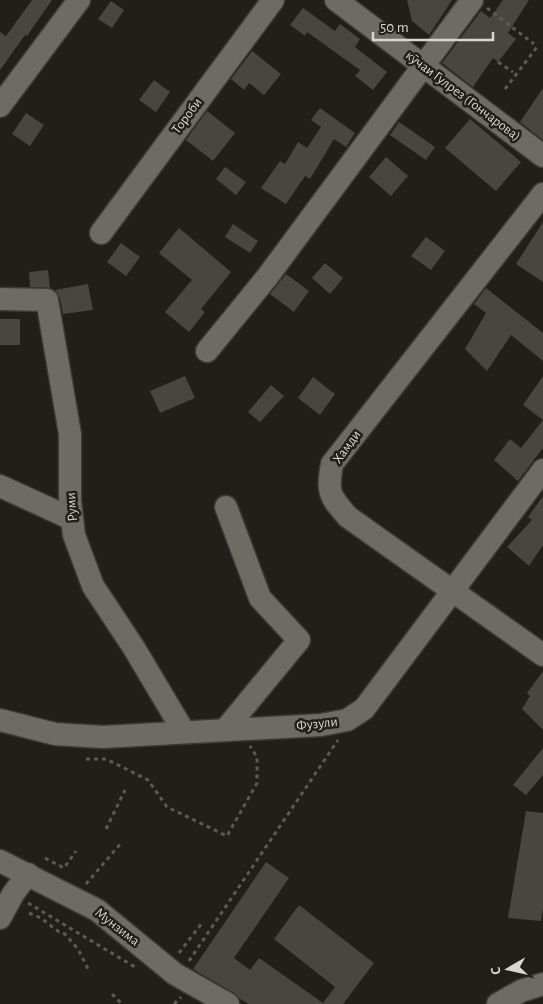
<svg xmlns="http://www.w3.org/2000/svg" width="543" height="1004" font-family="'Alegreya Sans',sans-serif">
  <rect width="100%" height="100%" fill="#211f19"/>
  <g fill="#494640">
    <polygon points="32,0 52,0 27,36 25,35 0,70 0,32 6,36"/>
    <polygon points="407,0 452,0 429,35 412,21"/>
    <polygon points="503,0 529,0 508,33 516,39 498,62 493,58 473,87 442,63 481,11 490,18"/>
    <polygon points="111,1 124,10 112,28 98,19"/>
    <polygon points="303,8 335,31 340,24 360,39 355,47 387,72 373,90 355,76 360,70 307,32 305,36 290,25"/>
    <polygon points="252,51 281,74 264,95 249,83 244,90 231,79"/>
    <polygon points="154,80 170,92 156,112 139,100"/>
    <polygon points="543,88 543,140 520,122"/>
    <polygon points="320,108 355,133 346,147 334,139 310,179 305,176 286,204 261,188 280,161 285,164 298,142 307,148 321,127 311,120"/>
    <polygon points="207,111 235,133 213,161 186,140"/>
    <polygon points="26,113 44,125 30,146 12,134"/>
    <polygon points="470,119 521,162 496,191 445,148"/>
    <polygon points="399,122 435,147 426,160 390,135"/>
    <polygon points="386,157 408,176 391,196 369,177"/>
    <polygon points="225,167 246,182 236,195 216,179"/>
    <polygon points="543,222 543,282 516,264"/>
    <polygon points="233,224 258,241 250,253 225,237"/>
    <polygon points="179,228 231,272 201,309 205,312 189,332 165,312 192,280 159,253"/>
    <polygon points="426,237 445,251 431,270 411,256"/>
    <polygon points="121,243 140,257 126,276 107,262"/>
    <polygon points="325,263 343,278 330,294 312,278"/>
    <polygon points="48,270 50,288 30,287 29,272"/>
    <polygon points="286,274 309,291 294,312 270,294"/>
    <polygon points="88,284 93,310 63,314 60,298 55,290"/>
    <polygon points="486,288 543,333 543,361 511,335 487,371 465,349 486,313 474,304"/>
    <rect x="0" y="319" width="20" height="26"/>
    <polygon points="185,376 195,398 160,413 150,391"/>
    <polygon points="543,376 543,448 518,481 494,460 510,439 521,448 543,420 523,405"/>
    <polygon points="313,377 335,394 320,415 298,398"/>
    <polygon points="271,385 284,396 260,422 248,412"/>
    <polygon points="543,496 543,545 529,566 507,547 532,520 528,517"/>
    <polygon points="543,671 543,730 522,709 530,696 527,693"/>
    <polygon points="543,748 543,775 526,795 513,785"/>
    <polygon points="526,811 543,813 543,908 541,921 508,918"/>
    <polygon points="266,862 289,878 234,958 250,970 259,958 323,1003 335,987 274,939 299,905 374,963 343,1004 249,1004 240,999 234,993 193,969"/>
  </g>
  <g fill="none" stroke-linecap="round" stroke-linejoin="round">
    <defs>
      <g id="minor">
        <polyline points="336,0 543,156"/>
        <polyline points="0,106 79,0"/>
        <path d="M543,194L332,464C327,492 329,496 348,517L543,655"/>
        <polyline points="101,233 273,0"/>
        <polyline points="0,299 47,300 70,434 70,501 74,535 93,586 134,648 184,732"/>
        <polyline points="207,351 268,276 472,0"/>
        <polyline points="0,486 72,519"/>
        <polyline points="0,720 55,734 103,737 321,725 347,720 364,709 543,470"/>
        <polyline points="225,730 299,640 260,598 226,507"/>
        <polyline points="0,861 97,910 175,974 228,1004"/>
        <polyline points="0,918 13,894 28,874"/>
        <polyline points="498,1004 521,991 543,984"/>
      </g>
    </defs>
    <use href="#minor" stroke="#3c3a36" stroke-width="25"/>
    <g stroke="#5c5a55" stroke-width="3" stroke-dasharray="4 4" stroke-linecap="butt">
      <polyline points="487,8 534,44"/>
      <polyline points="498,62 513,72"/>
      <polyline points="505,89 537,47"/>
      <polyline points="86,759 106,759 148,780 167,807 227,836 257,783 257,757 250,746"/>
      <polyline points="106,829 125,790"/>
      <polyline points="45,858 64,868 76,851"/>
      <polyline points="86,884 122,842"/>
      <polyline points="28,903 135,967"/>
      <polyline points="29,913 41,918 59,932 65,934 78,949 88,969"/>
      <polyline points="179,953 202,923"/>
      <polyline points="189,961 338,740"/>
      <polyline points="112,994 122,1004"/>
      <polyline points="174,1004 181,997"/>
    </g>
    <use href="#minor" stroke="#6e6b64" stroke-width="22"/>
  </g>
  <g text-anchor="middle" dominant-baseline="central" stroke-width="5" stroke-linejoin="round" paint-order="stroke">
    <g font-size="14" fill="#d7d6d2" stroke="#211f19">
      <text transform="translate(463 96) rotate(37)">кӯчаи Гулрез (Гончарова)</text>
      <text transform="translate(187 116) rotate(-53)">Тороби</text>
      <text transform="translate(347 447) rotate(-54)">Хамди</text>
      <text transform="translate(72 507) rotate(-94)">Руми</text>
      <text transform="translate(317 724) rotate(-6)">Фузули</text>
      <text transform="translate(117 927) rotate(38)">Мунзима</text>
    </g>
  </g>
  <g transform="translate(508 969) rotate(261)" stroke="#211f19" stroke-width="4" paint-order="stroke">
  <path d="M0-4L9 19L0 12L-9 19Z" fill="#d7d6d2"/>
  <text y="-8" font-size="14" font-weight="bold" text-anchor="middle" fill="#d7d6d2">С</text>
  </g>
  <path d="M373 32v8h120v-8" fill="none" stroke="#d7d6d2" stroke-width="2.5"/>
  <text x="380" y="32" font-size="15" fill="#d7d6d2" stroke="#211f19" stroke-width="4" paint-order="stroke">50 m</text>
</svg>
